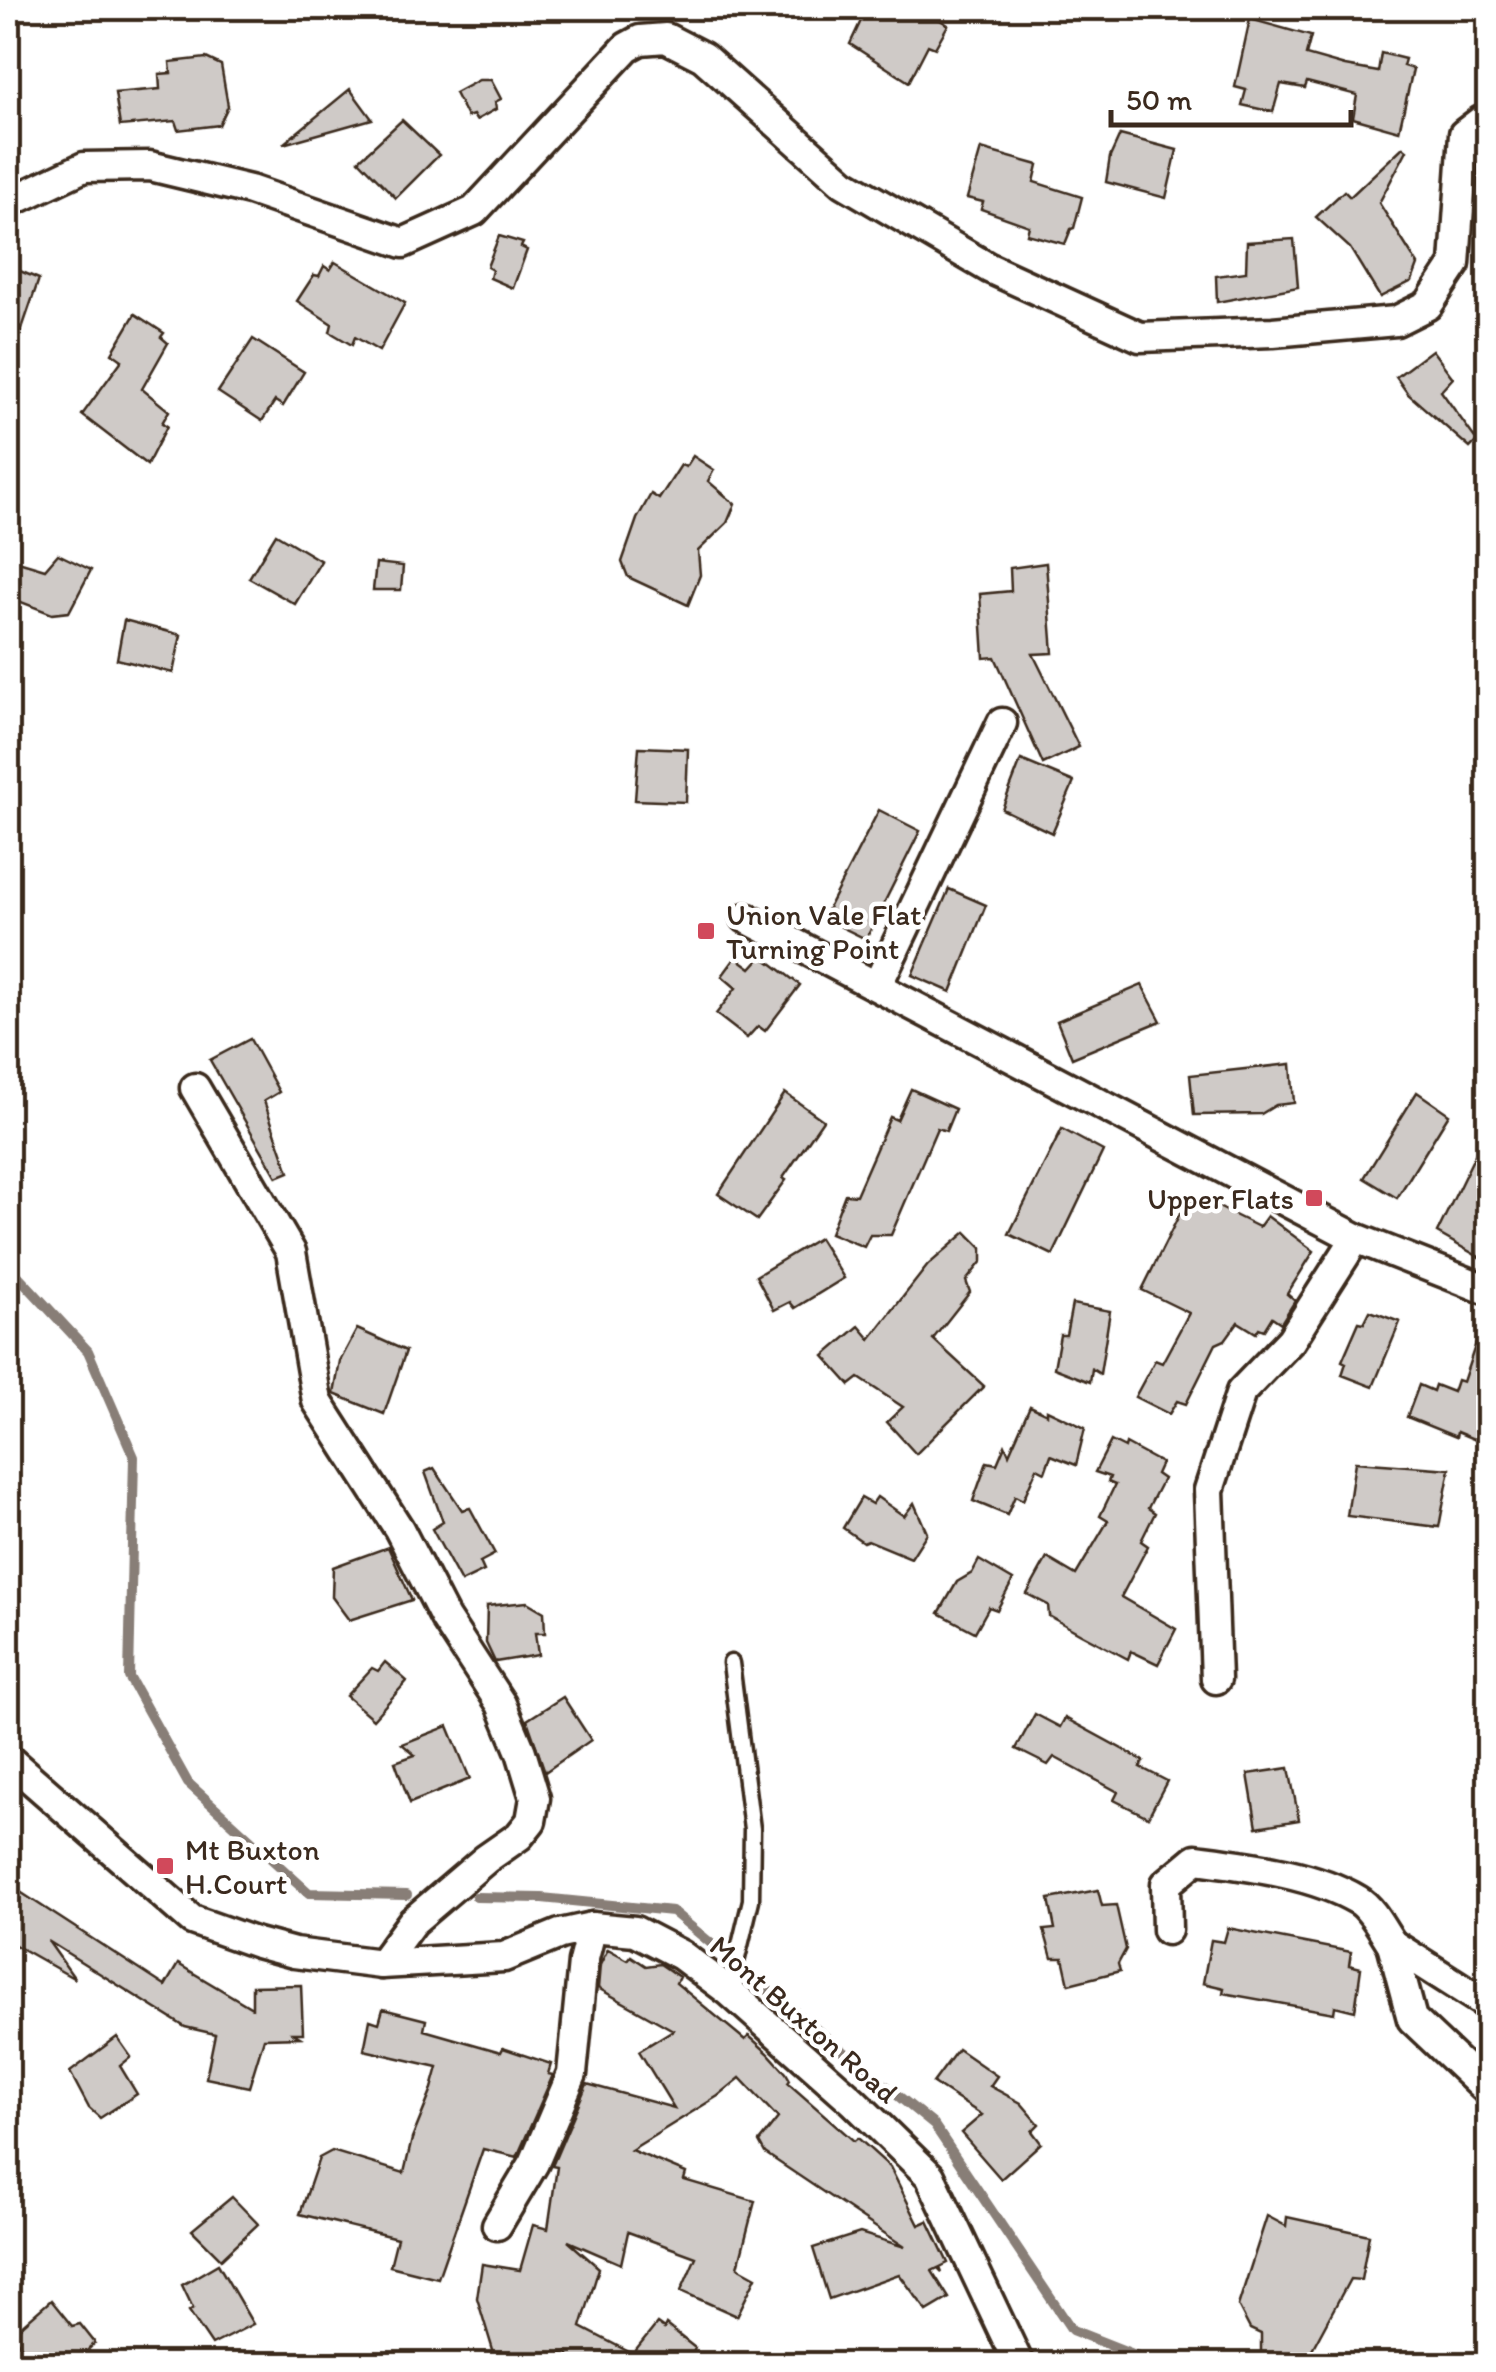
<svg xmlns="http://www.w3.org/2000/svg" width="1496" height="2372" font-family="Itim,sans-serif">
  <rect width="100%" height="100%" fill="#fff"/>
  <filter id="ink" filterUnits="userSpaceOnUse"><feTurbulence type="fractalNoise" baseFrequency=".01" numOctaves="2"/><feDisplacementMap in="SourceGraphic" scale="20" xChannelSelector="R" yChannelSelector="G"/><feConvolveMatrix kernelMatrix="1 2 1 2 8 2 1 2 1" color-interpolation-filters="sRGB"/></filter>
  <g filter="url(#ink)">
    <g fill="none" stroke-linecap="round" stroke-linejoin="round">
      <g stroke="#887e77" stroke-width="10">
        <polyline points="8,1265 88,1351 134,1457 129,1677 188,1783 309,1893 407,1895"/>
        <polyline points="476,1897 542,1898 672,1911 713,1945"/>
        <polyline points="758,1982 934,2125 1072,2330 1158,2364"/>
      </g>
    </g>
    <g fill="#cfcac7" stroke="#3b2a1e" stroke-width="2.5">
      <polygon points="867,8 921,8 948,25 935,48 928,45 909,82 850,44"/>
      <polygon points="1250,19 1311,36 1306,55 1345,66 1378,72 1381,53 1405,59 1403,66 1413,69 1399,131 1353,118 1357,95 1307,82 1305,88 1281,84 1273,112 1242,105 1246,90 1235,87"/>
      <polygon points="206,58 221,65 228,106 219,125 178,130 175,121 120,126 115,93 160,89 159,74 171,73 170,62"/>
      <polygon points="479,80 491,80 501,99 495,102 496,109 476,120 473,115 467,117 455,93"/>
      <polygon points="350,89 372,119 283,144"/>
      <polygon points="402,120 439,155 396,198 359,160"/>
      <polygon points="1120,135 1177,150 1166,198 1106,182 1110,157"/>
      <polygon points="1403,147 1407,150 1379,203 1418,265 1412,281 1380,297 1350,248 1316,217 1344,191 1350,197"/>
      <polygon points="981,149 1038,165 1034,182 1082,197 1074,228 1071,229 1065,244 1027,234 1029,226 981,209 983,202 967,198"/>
      <polygon points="499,236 523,243 521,247 527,250 513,288 490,278 492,270 487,267"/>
      <polygon points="1294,239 1298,287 1217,302 1216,276 1246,272 1247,242"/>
      <polygon points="335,262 405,303 379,351 355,337 352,345 330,332 332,324 297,301 314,275 319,276 324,266 330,270"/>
      <polygon points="8,266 39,279 12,358 8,358"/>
      <polygon points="135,314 164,333 161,337 168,343 142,389 169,411 162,423 167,426 147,465 82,415 122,360 112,353"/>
      <polygon points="253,339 304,372 283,406 275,401 262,421 218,392"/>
      <polygon points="1432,350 1453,378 1441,391 1477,441 1470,448 1408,394 1396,377"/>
      <polygon points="693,456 714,470 708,481 735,504 727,523 698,551 700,575 688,605 628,577 622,562 637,519 651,494 659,499 681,465 686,467"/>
      <polygon points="276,534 321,561 295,604 249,578"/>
      <polygon points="58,554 91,570 69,612 52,614 8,597 8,581 15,560 45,569"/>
      <polygon points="376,563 403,566 401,590 373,590"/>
      <polygon points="1046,563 1053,653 1033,654 1079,747 1043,764 995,657 984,658 980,594 1011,591 1010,568"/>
      <polygon points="124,620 181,635 173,673 117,659"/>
      <polygon points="639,747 688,749 686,802 635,800"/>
      <polygon points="1021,760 1074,782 1052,833 1002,809"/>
      <polygon points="879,810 920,831 866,939 823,918"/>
      <polygon points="949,889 986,905 951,992 912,975"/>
      <polygon points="762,956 800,985 765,1031 758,1026 747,1038 716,1014 736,988 722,976 736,957 751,968"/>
      <polygon points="1142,985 1161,1021 1072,1058 1057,1021"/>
      <polygon points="250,1039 279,1092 264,1101 289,1172 277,1177 210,1060"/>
      <polygon points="1291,1064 1294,1103 1276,1105 1261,1114 1194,1115 1190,1075"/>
      <polygon points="911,1089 955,1109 946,1131 937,1128 891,1235 870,1235 864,1247 830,1233 845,1194 856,1195 890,1117 897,1120"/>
      <polygon points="1417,1092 1449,1114 1397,1198 1364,1178"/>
      <polygon points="785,1093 823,1120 783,1178 786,1180 757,1220 718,1194"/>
      <polygon points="1488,1128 1488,1262 1437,1233"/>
      <polygon points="1062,1129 1103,1151 1053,1255 1009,1234"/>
      <polygon points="1190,1193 1259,1227 1267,1216 1314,1251 1287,1294 1295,1301 1281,1323 1272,1317 1264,1330 1259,1328 1256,1333 1238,1322 1225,1340 1216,1344 1186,1404 1177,1401 1169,1414 1135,1397 1155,1360 1162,1363 1189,1313 1142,1290"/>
      <polygon points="966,1232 982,1248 982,1261 966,1281 970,1292 933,1339 984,1386 916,1454 887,1422 903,1407 859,1378 850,1385 824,1356 859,1326 870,1339 928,1265"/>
      <polygon points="819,1238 844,1278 795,1308 790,1302 774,1310 756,1276"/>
      <polygon points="1072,1304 1110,1311 1100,1374 1092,1369 1090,1382 1054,1368 1060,1335 1066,1335"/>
      <polygon points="1370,1311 1400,1322 1373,1387 1342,1375 1346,1363 1342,1361 1359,1322 1364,1323"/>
      <polygon points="1484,1319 1488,1320 1488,1429 1483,1443 1457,1432 1456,1437 1407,1417 1419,1385 1433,1391 1435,1385 1453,1392 1457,1380 1463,1382"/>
      <polygon points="357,1329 406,1351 384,1414 334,1394 340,1361"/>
      <polygon points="1030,1406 1047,1414 1047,1410 1085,1428 1076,1465 1051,1455 1045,1472 1037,1468 1023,1500 1015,1496 1007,1515 973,1501 987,1462 997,1464 1005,1445 1009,1454"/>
      <polygon points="1111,1441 1125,1448 1126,1444 1161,1463 1156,1474 1163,1479 1148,1508 1155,1513 1141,1541 1148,1546 1121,1597 1176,1629 1158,1664 1131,1651 1128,1659 1081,1634 1049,1616 1048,1605 1027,1594 1047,1558 1076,1575 1108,1521 1100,1516 1115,1485 1108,1482 1110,1477 1095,1472"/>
      <polygon points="1355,1462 1450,1469 1439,1527 1347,1516"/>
      <polygon points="434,1468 462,1510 470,1508 495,1554 480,1562 484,1571 461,1582 432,1529 443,1522 425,1472"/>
      <polygon points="877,1497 904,1516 914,1503 927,1533 911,1558 868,1540 863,1542 843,1528 861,1498 872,1504"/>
      <polygon points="388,1547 412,1600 349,1620 332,1597 333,1567"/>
      <polygon points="979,1560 1013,1580 997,1610 989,1607 975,1632 939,1613 957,1582 972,1573"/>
      <polygon points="527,1602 544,1612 545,1633 535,1633 538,1655 495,1662 486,1643 487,1606"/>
      <polygon points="385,1662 407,1681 373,1719 346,1696 372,1668 378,1671"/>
      <polygon points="563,1697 591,1740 545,1772 527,1720"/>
      <polygon points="1035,1714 1060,1727 1065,1718 1144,1761 1140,1767 1167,1781 1148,1817 1114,1800 1118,1792 1054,1757 1048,1765 1016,1749"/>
      <polygon points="448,1726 470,1779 410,1803 395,1762 415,1755 402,1744"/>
      <polygon points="1289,1768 1299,1820 1257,1827 1248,1774"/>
      <polygon points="8,1884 165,1986 178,1964 252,2008 252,1986 301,1985 303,2033 293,2033 300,2037 264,2038 249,2087 206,2078 215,2034 185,2027 48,1941 75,1979 8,1941"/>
      <polygon points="1098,1890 1102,1906 1116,1905 1126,1949 1118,1964 1120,1971 1069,1984 1063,1958 1052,1958 1044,1930 1055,1929 1049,1899"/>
      <polygon points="1228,1928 1351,1952 1349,1965 1361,1968 1355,2011 1335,2006 1334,2013 1223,1993 1224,1988 1203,1983 1211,1940 1224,1942"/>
      <polygon points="608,1949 628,1960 631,1956 646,1966 660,1964 679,1977 676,1983 745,2040 749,2036 768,2053 786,2073 790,2080 788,2083 854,2141 858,2138 890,2167 919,2225 928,2221 948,2263 940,2267 942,2272 938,2268 932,2271 949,2298 927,2311 899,2274 829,2299 813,2248 860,2233 905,2247 765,2153 759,2142 778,2118 740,2078 718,2096 631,2150 686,2173 684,2180 755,2201 738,2267 756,2277 737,2316 681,2291 696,2257 628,2232 621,2264 568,2241 599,2268 581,2327 633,2354 657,2324 664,2329 666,2325 695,2348 689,2364 641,2364 643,2361 570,2358 566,2352 522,2364 516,2364 511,2354 495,2357 477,2298 482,2264 520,2270 533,2225 548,2229 557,2167 552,2166 587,2084 674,2108 639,2051 673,2030 598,1988 600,1965"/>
      <polygon points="383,2009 426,2020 424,2030 501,2052 503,2048 551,2064 548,2074 553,2075 517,2157 483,2149 438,2278 390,2266 397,2238 300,2214 319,2158 332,2151 404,2173 412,2139 431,2092 438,2067 364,2050 370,2020 379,2023"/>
      <polygon points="117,2037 131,2057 120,2066 137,2094 100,2118 89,2108 70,2072"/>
      <polygon points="958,2049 997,2076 990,2086 1021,2103 1039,2124 1032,2131 1041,2143 1001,2179 961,2133 982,2115 933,2083"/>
      <polygon points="232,2197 258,2224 221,2259 192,2230"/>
      <polygon points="1267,2216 1286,2226 1287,2217 1369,2235 1361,2280 1350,2279 1304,2364 1291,2364 1261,2353 1261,2334 1250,2329 1238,2306"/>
      <polygon points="218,2264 253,2324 212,2345 189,2311 193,2308 182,2285"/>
      <polygon points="51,2300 72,2326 80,2324 95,2343 74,2364 62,2355 47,2364 37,2353 31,2356 11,2335"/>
    </g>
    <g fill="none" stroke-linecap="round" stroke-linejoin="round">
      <defs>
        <polyline id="service" points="729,1991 751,1900 752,1829 731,1663"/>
        <g id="minor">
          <polyline points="8,203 84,167 150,166 250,190 403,243 474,211 627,47 640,40 666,38 703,57 844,183 989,268 1140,337 1273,332 1396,321 1428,305 1455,264 1464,134 1481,121 1488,122"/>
          <polyline points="746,918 1356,1238 1488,1290"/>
          <polyline points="877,986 1002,723"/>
          <polyline points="195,1088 291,1252 317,1401 399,1529 445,1618 501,1704 521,1752 535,1798 531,1821 519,1836 486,1859 412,1922 381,1964"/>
          <polyline points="1216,1679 1209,1490 1241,1392 1291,1340 1356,1238"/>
          <polyline points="8,1759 192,1920 257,1943 294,1953 381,1964 504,1957 560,1934 592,1927 635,1931 681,1955 729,1991 853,2101 930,2176 1019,2364"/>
          <path d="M1167,1930L1166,1884L1196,1859C1249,1866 1312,1873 1358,1900C1372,1908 1383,1931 1392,1944"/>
          <polyline points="1488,2005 1392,1944 1412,2019 1488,2091"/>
          <polyline points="497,2225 534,2163 572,2074 583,1962 592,1927"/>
        </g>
      </defs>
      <use href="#service" stroke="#3b2a1e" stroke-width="21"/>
      <use href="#minor" stroke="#3b2a1e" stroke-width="35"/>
      <use href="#service" stroke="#fff" stroke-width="14"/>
      <use href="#minor" stroke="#fff" stroke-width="28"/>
    </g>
  </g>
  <g fill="#d1495b" stroke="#fff" stroke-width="4">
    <rect x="696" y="921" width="20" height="20" rx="5"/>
    <rect x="1304" y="1188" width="20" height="20" rx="5"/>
    <rect x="155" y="1856" width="20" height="20" rx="5"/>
  </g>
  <g text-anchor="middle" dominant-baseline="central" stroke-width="9" stroke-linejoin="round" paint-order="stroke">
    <g font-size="30" fill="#3b2a1e" stroke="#fff" text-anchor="start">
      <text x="726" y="914">Union Vale Flat<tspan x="726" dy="34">Turning Point</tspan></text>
      <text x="1294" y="1198" text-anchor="end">Upper Flats</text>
      <text x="185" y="1849">Mt Buxton<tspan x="185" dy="34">H.Court</tspan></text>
    </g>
    <g font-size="30" fill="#3b2a1e" stroke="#fff">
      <text transform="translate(804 2019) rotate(41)">Mont Buxton Road</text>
    </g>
  </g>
  <rect width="1496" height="2372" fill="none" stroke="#fff" stroke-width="40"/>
  <rect x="20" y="20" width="1456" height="2332" fill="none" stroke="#3b2a1e" stroke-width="4" filter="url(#ink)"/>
  <path d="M1111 110v15h240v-15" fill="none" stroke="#3b2a1e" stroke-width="5"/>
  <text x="1126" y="110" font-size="30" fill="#3b2a1e" stroke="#ffffff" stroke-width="8" paint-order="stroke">50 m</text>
</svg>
